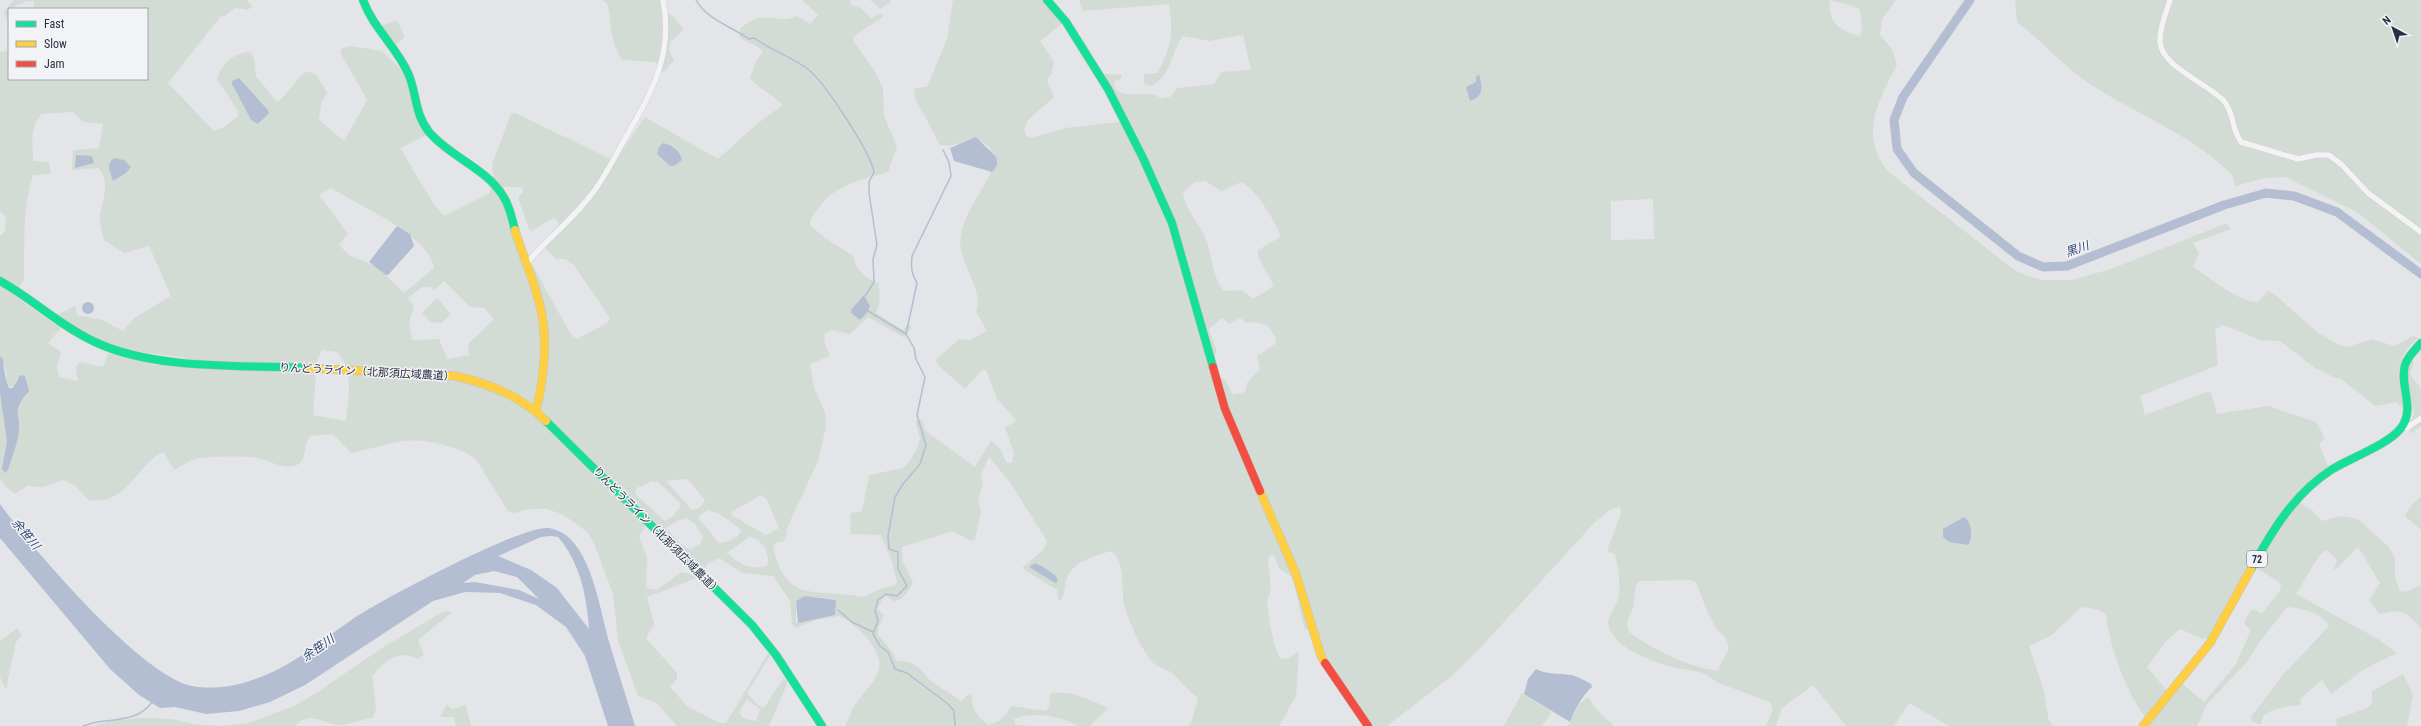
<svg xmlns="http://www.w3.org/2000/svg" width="2421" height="726" font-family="'Roboto Condensed','Noto Sans JP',sans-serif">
  <rect width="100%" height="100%" fill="#e4e5e8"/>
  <g fill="#d3dcd4" fill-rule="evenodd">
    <path d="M14,0H247L252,6L248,10L235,8L224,17L221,16L168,83L214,131L226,126L238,116V111L217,79C222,64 234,52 251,52L254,59L256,76L277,102C289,94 294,80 306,71L317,75L327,93L321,104L319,120L344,141L367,100L340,52L342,48L351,46L382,51L404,72L427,135L400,148L433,203L443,215H446L490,193L493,176L492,164L511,114L515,113L615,161L645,117L718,159L758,123L783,105C772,94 760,90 750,78L756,61L763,51C755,44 748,43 739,37L741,28C765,7 776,26 797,16L810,24L818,15L802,0H851L850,5L861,8L871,18L881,14L883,17L854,36L853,41L874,70L883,88L884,116L897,146L888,172C861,180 834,185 818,209C814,214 810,218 810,225L824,237L853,256C855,268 866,279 878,283C880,294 881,303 876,313L903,330L907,325L912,326L905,338L868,317L850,334L832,330L824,335L825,344L830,356L810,364L814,388L825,412L826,427L818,461L787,528L786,536L782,542H777L773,546C785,605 816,588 863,597L882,588L894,586L897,583L892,561L881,535L850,534L851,513L862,511L869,475L903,468L908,463L917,449L920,438L915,421L922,420L926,431L975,467L991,441L999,447L1007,463H1012L1014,453L1005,427L1017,421L997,399L986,370H982L965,389L938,365L936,360L959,339L969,340L987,331L976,312C985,286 955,262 961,235C966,207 988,186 996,159L990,148L977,138L950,146L940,145L915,98L914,88L927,87L947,39L953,0H1044L1063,23L1040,41L1054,62L1052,72L1047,81L1054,97L1028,120L1024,130L1027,136L1032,138L1065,128L1119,122L1126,119L1102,75L1104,74L1122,75L1121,79L1114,81C1114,105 1148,86 1162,99L1172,96L1177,88L1214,84L1222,72L1251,70L1243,35L1209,41L1183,36C1171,52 1171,77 1151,86L1144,83V74L1158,73C1171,44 1174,37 1169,4L1083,11L1079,0H1896L1882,19L1880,35L1892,49L1897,65C1878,101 1858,136 1889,172L2013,269L2027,276L2043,280H2071L2111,269L2227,223L2231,229L2193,243L2199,253L2193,267C2209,277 2240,303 2258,302L2268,291L2274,294L2320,334L2337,344L2347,347L2372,339L2394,346L2413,336L2418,338C2398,355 2393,375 2405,399L2402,408L2397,402L2375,406L2340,378H2335L2315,368L2280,341L2260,340L2223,325L2215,329L2218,365L2140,396L2145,415L2207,392L2211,393L2217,414L2268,406L2316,422L2325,438L2319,444L2329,468L2295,500L2211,637L2203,639L2180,629L2167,640L2147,667L2168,692L2145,717C2124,687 2111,651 2106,615L2099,610L2083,607L2075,613L2052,635L2029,646L2043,687L2049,721L2054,726H1949L1909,703L1894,726H1846L1813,685L1782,708L1776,726H1766L1773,709L1770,702L1716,682C1705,670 1692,671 1677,668C1655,663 1620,651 1610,630C1604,618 1614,612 1617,602C1622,587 1618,568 1615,554L1607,551L1621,513L1620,507L1611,509L1595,522L1482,646L1453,675L1387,726H1372L1359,721L1316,655L1310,631L1304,628L1293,578L1279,568L1273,554L1268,558L1271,590L1267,601L1270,625L1274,643L1280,659L1289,658L1297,652H1299L1296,696L1279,726H1187L1191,723L1198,698C1188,691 1181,681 1172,673C1166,669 1158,667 1153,663C1141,649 1131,626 1125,608C1120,590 1127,564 1111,551C1096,556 1074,560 1067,578C1064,586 1066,593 1060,601L1058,600L1057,590L1022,568L1043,550L1047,541L1011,484L989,457L981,474L983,484L978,500L981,511L975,539L971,541L953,531L902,547L903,562L913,582C911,588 902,602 894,601C891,600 889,597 885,596L877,609L884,615L878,628V635L891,650L897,661C920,661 919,672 934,683C943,690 952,694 961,701L969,694L972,696C970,707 980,720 989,725C1000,721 1006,717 1011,706L1046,711L1049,707L1050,694C1067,688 1093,701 1108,708L1090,726H1078C1060,716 1034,711 1014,719L1015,724L1031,726H845C849,717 853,707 859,699C874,680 888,670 873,646C863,632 854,624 839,616L816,620L795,628L792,624L790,601L773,576L742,573L719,558L706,565V568L701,567L629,496L630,506L646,525L639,536L647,558L646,588L657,590L681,572L695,575L697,578L647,597L654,624L646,638L677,673V679L670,687L687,706L720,723H726L768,653L770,656L747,693L759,706L764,708L781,682L784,678L788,682L769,726H677L657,703L638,696L618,641L613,594L593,541L586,531L562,514L546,509H530L514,513L508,511L477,461C470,453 461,451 451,447C406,433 392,445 351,453L333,434L310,436C304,443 306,459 299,464C285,472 270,460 257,458C244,456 207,456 195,459C188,461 180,467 174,470L164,453H161C135,468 126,506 88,500L76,486L63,480C50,485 42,490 28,485L15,494L5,486L0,479V391L13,410L27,380L17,378L13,388L6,384L7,373L0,356V286L60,327V329L48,343L61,352L57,366L59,377L78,381C77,373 73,368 80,362L103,367L108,353L157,365H186L187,358C172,355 156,355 141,352C110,347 83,334 57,315L75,306L77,315L102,320L123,331L134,318L171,296L149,246L124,253L104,240C102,233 99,223 100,215C103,200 110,181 99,168L72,170L73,150L99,148L103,124L83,122L73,112L42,114C29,127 33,144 33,161L49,162L51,174L33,175C22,209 25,245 24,280L19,287L0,277V236L5,231L6,217L0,211V52L9,51V79H147V9H34V1H27L9,9V16L6,18L4,12ZM1830,0L1853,6L1860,10L1862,28L1860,36C1841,31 1827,23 1830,0ZM239,78L268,110L251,120L232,84V81ZM672,145L681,157L674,166H670ZM1205,181L1221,191C1227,189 1235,183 1241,183C1252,182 1279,227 1280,237L1258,250V257L1274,286L1253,299L1242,290L1224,291C1210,271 1214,263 1207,242C1201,225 1186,211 1183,193L1195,182ZM504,187H522L523,193L518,197L529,229L532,231L554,217L559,224L541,244L556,259H565L574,265L610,318L607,323L577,339L572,336L532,265L526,264L505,196ZM331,188C358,205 429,235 434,268L404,293L377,267L349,255L339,245L348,234L319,195ZM1653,199L1654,239L1611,240V201ZM444,281L470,307L484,308L494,319L468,344L469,355L447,359L439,339L412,340L409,323L414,306L408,298L422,287H431L434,290ZM1222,318L1230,324L1240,318L1247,323L1255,322L1267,325L1276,338L1275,344L1257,356L1260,369L1247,383L1245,392L1233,395L1226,381L1218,376L1212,359L1217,352L1209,329ZM322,350L337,352C355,372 348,397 346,421L313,415L317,360ZM683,479L688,480L705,500C702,507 698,510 691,509L666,481ZM652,481L658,482L679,502L680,507L672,517L665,521L635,494L637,488ZM761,495L767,500L779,528L766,535L731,515L732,512ZM708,510L718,513L739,528L741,531C737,538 726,544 719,543L699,519L700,515ZM686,518L694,523L703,537L701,543L690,550L682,545L666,528L677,521ZM749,537C761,538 771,553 767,565C750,571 740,564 727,553ZM1037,563L1053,574L1055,583L1029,567ZM1691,580L1696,582L1707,611L1717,630L1725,637L1729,648L1717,671C1684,665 1655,651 1629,632L1627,621L1633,608L1636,585L1640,581ZM806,596L834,599L835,615C828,616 801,623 796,622V601ZM747,699L760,709L756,721L743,718L739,713Z"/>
    <path d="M602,0H662L664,9L675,18L684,30L670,42L669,50L674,60L664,72L661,71L656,62L622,60C608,38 613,24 607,3Z"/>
    <polygon points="870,0 890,0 891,2 880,9"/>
    <path d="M2015,0H2421V264L2357,212L2285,177L2265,178L2235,186C2234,181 2233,175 2229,172C2189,133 2133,113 2087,82C2062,65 2042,41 2017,22Z"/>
    <polygon points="397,20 405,37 394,46 381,26"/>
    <polygon points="437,298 451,314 441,323 430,322 422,313"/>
    <polygon points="2411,360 2414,362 2410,374 2421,389 2421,426 2410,434 2410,423 2414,413 2407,376"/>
    <polygon points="2421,497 2421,530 2405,516 2411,505"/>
    <path d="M2297,501L2312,510L2322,521L2341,516L2358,519L2388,546L2395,558V576L2400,592L2409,591L2419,585L2421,587V629C2406,610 2403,609 2379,614L2369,600L2380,583L2358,547L2335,570L2334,568L2337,561L2334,556L2326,550L2319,556L2296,594L2378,639L2397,653L2363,670L2331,694L2322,680L2300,699L2301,705C2287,707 2274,707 2263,716L2261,725L2252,721L2251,717L2282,676L2329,626C2324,613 2300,608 2287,607L2261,640L2247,662L2207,704L2197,726H2145L2183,684L2204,702L2236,664L2251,630L2244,624L2247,616L2253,609L2262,613L2280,591L2281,584L2256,567Z"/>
    <path d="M448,611L451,613L418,640L424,655L418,659C399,648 385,661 372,676L376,708L373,718C362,719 352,724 342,725C325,725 310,709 295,726H93L110,721L142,718L172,719L194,724L222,726L249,723L296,705L319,691L382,648L439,614Z"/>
    <polygon points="17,628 22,635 16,642 6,689 0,677 0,641"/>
    <polygon points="2403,674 2413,695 2407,726 2337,726 2336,719 2367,708 2372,704 2372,691"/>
    <polygon points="1522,693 1549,710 1551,713 1542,726 1504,726"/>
    <polygon points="1588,697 1595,708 1614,726 1568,726 1578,705"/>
    <polygon points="447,704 452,709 466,705 471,726 456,726 454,717 440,717"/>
  </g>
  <g fill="#b3bed2" fill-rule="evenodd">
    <path d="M1479,74C1482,86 1485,96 1470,101L1466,87L1476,82V77Z"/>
    <polygon points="239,78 268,110 269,113 258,124 251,120 232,84 232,81"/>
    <path d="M976,137C979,139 981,142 983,144C991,153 1005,159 992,172L954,161L950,148Z"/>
    <path d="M663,143C672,145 680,150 682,160L674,166H670L657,154L659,147Z"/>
    <polygon points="76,155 92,156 94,163 75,168"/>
    <polygon points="114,158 124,160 131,167 126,173 113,181 109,168 110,162"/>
    <polygon points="397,226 410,234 414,246 388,275 386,275 369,262"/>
    <polygon points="863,296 865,297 870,306 867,313 860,320 851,313 851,310"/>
    <circle cx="88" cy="308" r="6"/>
    <path d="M0,356L3,359C3,365 6,383 9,388H13L20,375L25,376L29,391C9,413 23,414 18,437C16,448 11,459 8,470L5,473L2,469L7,441L0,393Z"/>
    <path d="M0,504C32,548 141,676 192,686C215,690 237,686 258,678C300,663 330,632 367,610C396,593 522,525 549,528C554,529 562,532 566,535C594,558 600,612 610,645C618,672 627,699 635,726H608L585,656L566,627L536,605L500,593L465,592L433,601L305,685L270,702L239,711L206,714L175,707L160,708L139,695L110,669L0,538ZM551,536L558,537C580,562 587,597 589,629L557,588L531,570L498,556L541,537ZM494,571L517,577L539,599L519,590L475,582L463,583L475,575Z"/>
    <path d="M1964,517C1972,522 1973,538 1968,545L1949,542L1943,537V529Z"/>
    <path d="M1035,563C1043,566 1048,570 1056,576L1058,581L1055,583L1029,567Z"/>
    <polygon points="805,596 836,600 835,615 798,623 796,601"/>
    <path d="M1536,669C1548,675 1558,673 1571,675C1574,675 1588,682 1591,684L1592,687C1582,696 1575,709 1570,722L1524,694L1528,679Z"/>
  </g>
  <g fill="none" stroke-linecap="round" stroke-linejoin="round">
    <g stroke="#b3bed2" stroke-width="1.5">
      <path d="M696,0C707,20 731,26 749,39L754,38C771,50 792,57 809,70C825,83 871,153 874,172L869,182V193L877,245L873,259L874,282L865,296"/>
      <path d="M943,150L949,162L951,176L912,256C911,267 911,273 917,283L906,334L914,348L916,359L925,377L917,415L926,445L920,464L903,484L895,497L888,536L889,549L898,552V569L907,586L897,596L886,594L878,600L875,611L878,621L873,634L880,646L888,652L895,669L907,673L948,704L954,711L955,726"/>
      <polyline points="868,311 906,334"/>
      <polyline points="838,610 852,622 873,632"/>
      <path d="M83,726C90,724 98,721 105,721C123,719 141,718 152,702"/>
    </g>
    <polyline stroke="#b3bed2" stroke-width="9" points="1970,0 1903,97 1894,120 1897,149 1914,173 2018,256 2043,267 2067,266 2224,205 2266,193 2294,196 2337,212 2421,274"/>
    <defs>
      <g id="street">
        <path d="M2170,0C2166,13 2159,29 2160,42C2162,67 2207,83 2224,101C2234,113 2232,130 2241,142L2298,159L2316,155H2329L2342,165L2368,193L2421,232"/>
        <path d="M527,263C547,239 572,220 591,195C604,179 613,160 623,142C650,95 674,57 663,0"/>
        <polyline points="2403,426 2407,428 2421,418"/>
      </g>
      <g id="fast">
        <path d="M363,0C373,28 396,46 408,73C417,93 414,113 429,132C450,157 486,168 503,196C510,206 512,219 515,230"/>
        <polyline points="1047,0 1066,22 1108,89 1143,158 1172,223 1213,367"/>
        <path d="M0,281C33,299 60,326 95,342C154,370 242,365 308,368"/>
        <polyline points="546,421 752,625 776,655 822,726"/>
        <path d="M2251,569C2272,531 2294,494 2331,470C2350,458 2388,445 2401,428C2416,408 2399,386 2405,365C2408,356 2415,350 2421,343"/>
      </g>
      <g id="slow">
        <path d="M515,230C523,257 535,282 541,310C548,343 544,378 536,411"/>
        <path d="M308,368L455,376C488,383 521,396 546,421"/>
        <polyline points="1260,491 1296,574 1321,656 1325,663"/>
        <polyline points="2143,726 2210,643 2251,569"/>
      </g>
      <g id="jam">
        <polyline points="1213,367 1225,409 1260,491"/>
        <polyline points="1325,663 1368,726"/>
      </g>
    </defs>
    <use href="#street" stroke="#c2c3c6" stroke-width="6"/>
    <use href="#fast" stroke="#c2c3c6" stroke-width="9"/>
    <use href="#slow" stroke="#c2c3c6" stroke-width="9"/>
    <use href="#jam" stroke="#c2c3c6" stroke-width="9"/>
    <use href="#street" stroke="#f3f3f5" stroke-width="5.5"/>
    <use href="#fast" stroke="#16e098" stroke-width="8"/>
    <use href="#slow" stroke="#ffcf43" stroke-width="8"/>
    <use href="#jam" stroke="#f24e42" stroke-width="8"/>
  </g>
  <g text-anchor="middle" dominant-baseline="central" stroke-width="3" stroke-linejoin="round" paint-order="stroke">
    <rect fill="#f2f3f7" stroke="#666a78" stroke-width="1" x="2247" y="551" width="20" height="16" rx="3"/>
    <g font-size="10" font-weight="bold" fill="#2a3041">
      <text x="2257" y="559">72</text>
    </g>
    <g font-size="11" fill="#2a3041" stroke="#f2f3f7">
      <text transform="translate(367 372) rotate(3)">りんどうライン（北那須広域農道）</text>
      <text transform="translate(657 531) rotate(45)">りんどうライン（北那須広域農道）</text>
    </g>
    <g font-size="12" font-style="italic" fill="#354a74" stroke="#f2f3f7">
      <text transform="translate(2077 249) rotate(-19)">黒川</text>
      <text transform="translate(26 534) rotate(50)">余笹川</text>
      <text transform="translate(318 648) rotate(-35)">余笹川</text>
    </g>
  </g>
  <rect x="8" y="8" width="140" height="72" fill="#f2f3f7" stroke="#a2a5ae"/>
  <rect x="16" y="21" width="20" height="6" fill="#16e098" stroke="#a2a5ae"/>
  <text x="44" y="28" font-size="12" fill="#2a3041">Fast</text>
  <rect x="16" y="41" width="20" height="6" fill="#ffcf43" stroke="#a2a5ae"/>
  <text x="44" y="48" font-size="12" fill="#2a3041">Slow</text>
  <rect x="16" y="61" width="20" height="6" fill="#f24e42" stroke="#a2a5ae"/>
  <text x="44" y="68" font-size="12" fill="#2a3041">Jam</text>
  <g transform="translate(2393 28) rotate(320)" stroke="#f2f3f7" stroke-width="3" paint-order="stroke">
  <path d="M0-3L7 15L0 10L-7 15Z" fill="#2a3041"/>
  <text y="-6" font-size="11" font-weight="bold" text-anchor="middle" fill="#2a3041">N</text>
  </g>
</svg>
